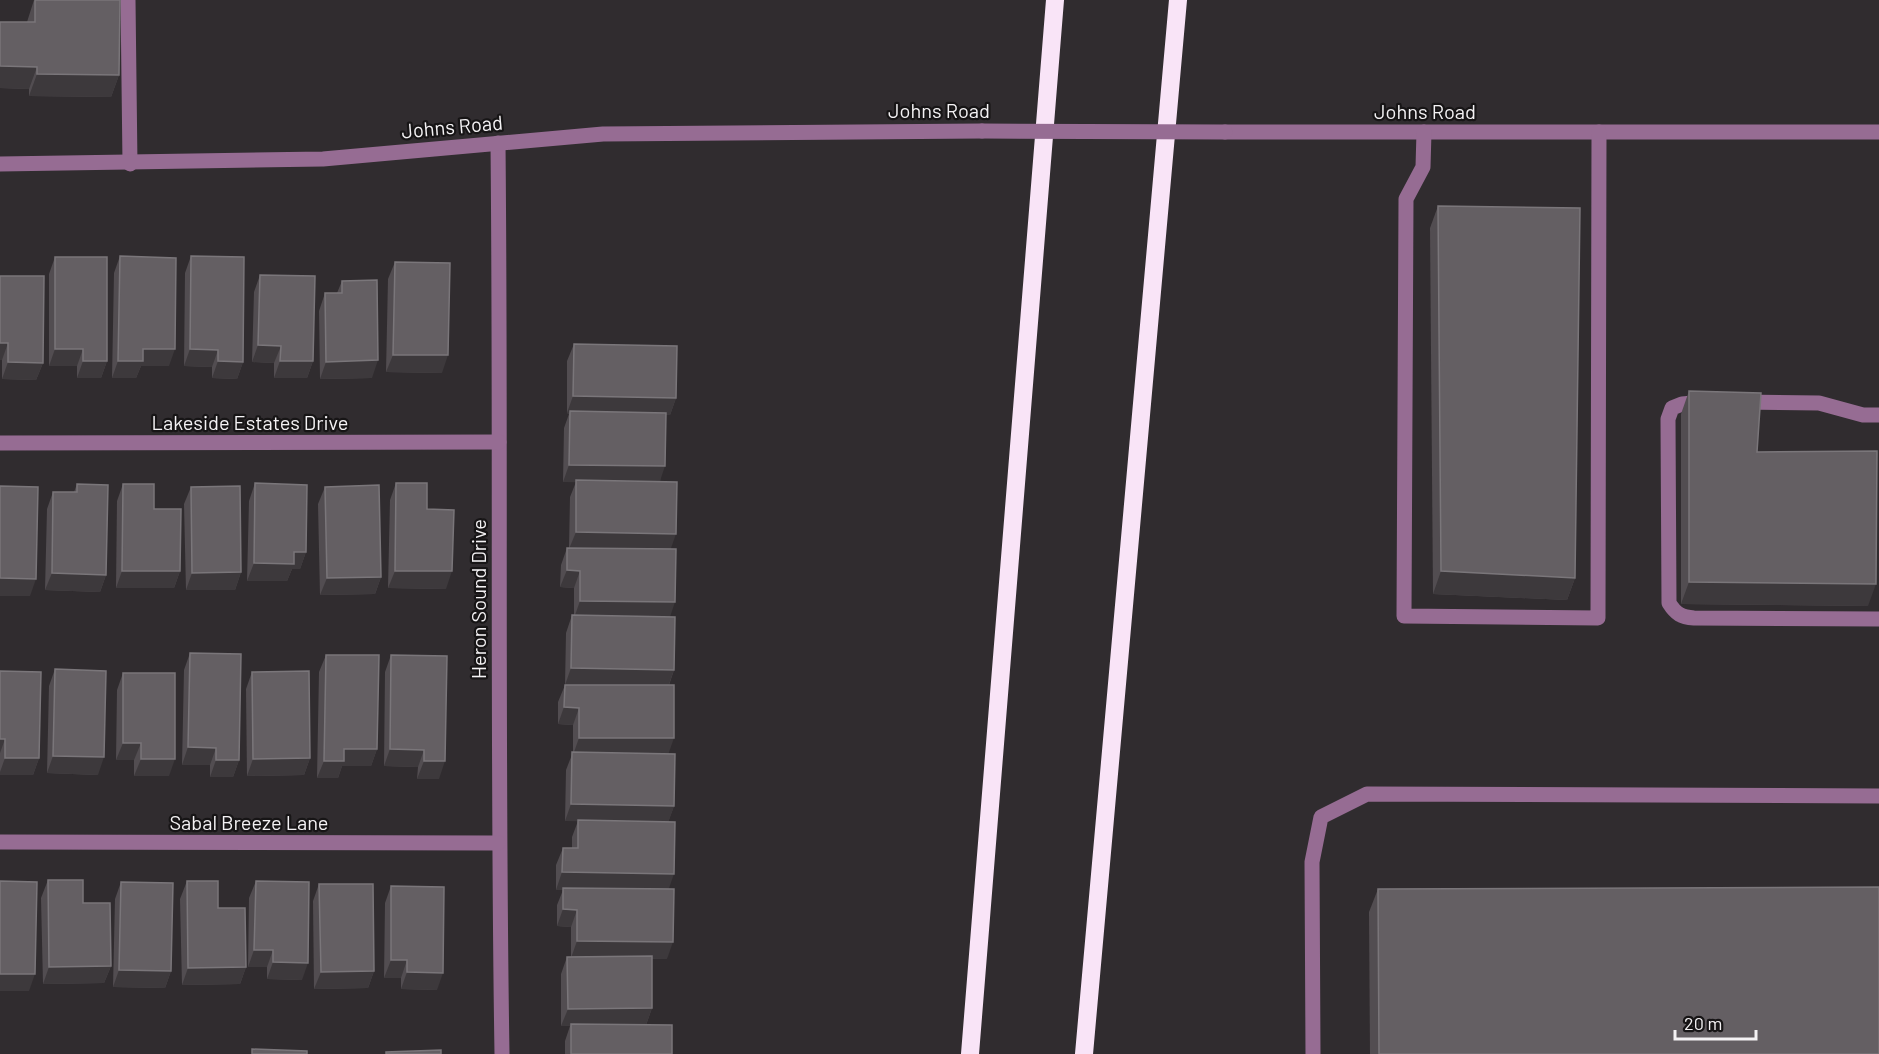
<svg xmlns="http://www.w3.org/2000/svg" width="1879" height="1054" font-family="Barlow,sans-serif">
  <rect width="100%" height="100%" fill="#302c2f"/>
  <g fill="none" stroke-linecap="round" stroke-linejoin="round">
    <g stroke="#966c93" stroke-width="15">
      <polyline points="128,0 130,164"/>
      <polyline points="1225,132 1879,132"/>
      <polyline points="1424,132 1423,167 1406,199 1404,616 1598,618 1599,132"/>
      <path d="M498,143C501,447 497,750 502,1054"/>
      <polyline points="0,164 323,159 603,134 982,131"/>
      <path d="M1704,402L1682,404L1672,408L1668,419L1669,603C1676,614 1681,617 1694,618L1879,619"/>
      <polyline points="1740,402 1819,403 1863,415 1879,415"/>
      <polyline points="0,443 499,442"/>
      <polyline points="0,842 498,843"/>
      <polyline points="1313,1054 1312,862 1321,817 1367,794 1879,796"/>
    </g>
    <g stroke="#f9e4f7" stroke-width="18">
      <polyline points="970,1054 1055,0"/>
      <polyline points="1084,1054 1178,0"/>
    </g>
    <polyline stroke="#966c93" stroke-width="15" points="982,131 1225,132"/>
  </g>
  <g fill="#524d51">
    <polygon points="34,0 119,75 111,97 29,96 29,89 0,88 0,22 27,22"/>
    <polygon points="1438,206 1575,578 1567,600 1433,594 1430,228"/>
    <polygon points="120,256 169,366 141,366 136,378 112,378 114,273"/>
    <polygon points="191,256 243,362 237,379 212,378 212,367 184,366 185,273"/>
    <polygon points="55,257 107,361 101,378 77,378 77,366 49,366 49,274"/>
    <polygon points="395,262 442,373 386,372 388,279"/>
    <polygon points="260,275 313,361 307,378 274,378 274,363 252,362 254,292"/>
    <polygon points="0,276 43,363 36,380 2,379 2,360 0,360"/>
    <polygon points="342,281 372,378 320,379 319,311 325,293 337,293"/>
    <polygon points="574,344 676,398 670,415 666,415 660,482 671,549 670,617 674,670 669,685 668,754 674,806 668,822 667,959 652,959 652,1008 646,1025 672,1054 565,1054 565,1041 570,1026 561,1026 561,974 567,957 571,957 571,927 557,926 557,905 563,890 556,890 556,865 563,848 572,848 572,837 578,821 565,821 566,770 573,752 573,725 558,724 558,702 565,685 566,633 572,615 574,615 574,588 560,587 561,565 567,548 569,548 570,497 576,482 563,482 564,428 569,414 567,413 567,361"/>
    <polygon points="1689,391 1757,452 1868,606 1681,604 1681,414"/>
    <polygon points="255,483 306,552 300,569 292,569 287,581 247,581 249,501"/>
    <polygon points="396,483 427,509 446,589 388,588 390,500"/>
    <polygon points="77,484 106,575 100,592 45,590 47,509 53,492 74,492"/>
    <polygon points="123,484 154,509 180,571 174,588 116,588 117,501"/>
    <polygon points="191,487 241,572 235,590 186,590 184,504"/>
    <polygon points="325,487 381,577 375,594 320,595 318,504"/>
    <polygon points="190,653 239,760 233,777 210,777 210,765 182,765 184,670"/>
    <polygon points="326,655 377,749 371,766 342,766 338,778 317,778 319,672"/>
    <polygon points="391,655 439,779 417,779 418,767 384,766 385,672"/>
    <polygon points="55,669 98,775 47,773 49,686"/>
    <polygon points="0,671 39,758 33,775 0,775"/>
    <polygon points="252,672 310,758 304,775 247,776 246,689"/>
    <polygon points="123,673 169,776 134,776 134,760 116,760 117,690"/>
    <polygon points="48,880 83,903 111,966 104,983 43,984 41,898"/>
    <polygon points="187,881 218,908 246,967 240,984 182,985 180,899"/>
    <polygon points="256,881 302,980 267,979 267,967 248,967 249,898"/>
    <polygon points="121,882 171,971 165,988 113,987 115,899"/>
    <polygon points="319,884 374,971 368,988 314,989 313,901"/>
    <polygon points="391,886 437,990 401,989 401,978 384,978 385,903"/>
    <polygon points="1378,889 1879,1054 1370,1054 1369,912"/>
  </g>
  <g fill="#3d393c">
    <polygon points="0,66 37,67 29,89 0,88"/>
    <polygon points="37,74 119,75 111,97 29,96"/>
    <polygon points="0,343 8,343 2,360 0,360"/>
    <polygon points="258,345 281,346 274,363 252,362"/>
    <polygon points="55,349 83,349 77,366 49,366"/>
    <polygon points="143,349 175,349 169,366 141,366 136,378 112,378 118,361"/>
    <polygon points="190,349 218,350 212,367 184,366"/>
    <polygon points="393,355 448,355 442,373 386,372"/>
    <polygon points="378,360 372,378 320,379 326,362"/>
    <polygon points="83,361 107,361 101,378 77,378"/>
    <polygon points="218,361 243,362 237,379 212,378"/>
    <polygon points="280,361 313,361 307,378 274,378"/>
    <polygon points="8,362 43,363 36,380 2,379"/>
    <polygon points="573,396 676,398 670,415 570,414 570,411 569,414 567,413"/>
    <polygon points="569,465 665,466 659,484 563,482"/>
    <polygon points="576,532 676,534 670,551 569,549"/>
    <polygon points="294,552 306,552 300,569 292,569 287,581 247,581 254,563"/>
    <polygon points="567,570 580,571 574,588 560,587"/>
    <polygon points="122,571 180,571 174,588 116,588"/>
    <polygon points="395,571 452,571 446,589 388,588"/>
    <polygon points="1441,571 1575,578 1567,600 1433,594"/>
    <polygon points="241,572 235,590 186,590 192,573"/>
    <polygon points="52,573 106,575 100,592 45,590"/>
    <polygon points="381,577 375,594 320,595 327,578"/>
    <polygon points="0,578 36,579 30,596 0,596"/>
    <polygon points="1689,582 1876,584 1868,606 1681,604"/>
    <polygon points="580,601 675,602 669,620 574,618"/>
    <polygon points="571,668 674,670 668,687 565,685"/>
    <polygon points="564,707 579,708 573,725 558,724"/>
    <polygon points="579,738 674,738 668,755 573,755"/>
    <polygon points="0,739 5,739 0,753"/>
    <polygon points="123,743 141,743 134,760 116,760"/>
    <polygon points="188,747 216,748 210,765 182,765"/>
    <polygon points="344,749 377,749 371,766 342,766 338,778 317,778 324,761"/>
    <polygon points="390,749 424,750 418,767 384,766"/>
    <polygon points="53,756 104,757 98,775 47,773"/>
    <polygon points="5,758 39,758 33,775 0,775 0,772"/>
    <polygon points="310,758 304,775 247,776 253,759"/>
    <polygon points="141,759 175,759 169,776 134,776"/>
    <polygon points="216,760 239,760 233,777 210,777"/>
    <polygon points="424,761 445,761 439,779 417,779"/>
    <polygon points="571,804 674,806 668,823 565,821"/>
    <polygon points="562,872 674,874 668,891 556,890"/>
    <polygon points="563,909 577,910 571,927 557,926"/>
    <polygon points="577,941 673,942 667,959 571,958"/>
    <polygon points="254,950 273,950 267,967 248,967"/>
    <polygon points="391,960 407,960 401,978 384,978"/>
    <polygon points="273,962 308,963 302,980 267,979"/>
    <polygon points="111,966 104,983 43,984 49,967"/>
    <polygon points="246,967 240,984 182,985 188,968"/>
    <polygon points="119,970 171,971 165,988 113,987"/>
    <polygon points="374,971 368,988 314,989 321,972"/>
    <polygon points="407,972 443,973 437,990 401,989"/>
    <polygon points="0,974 35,974 29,991 0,991"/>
    <polygon points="652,1008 646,1025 561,1026 568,1009"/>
  </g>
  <g fill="#645f63" stroke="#7a767a" stroke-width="1.5">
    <polygon points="35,0 120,0 119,75 37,74 37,67 0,66 0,22 35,22"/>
    <polygon points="1438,206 1580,208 1575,578 1441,571"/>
    <polygon points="120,256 176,258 175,349 143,349 143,361 118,361"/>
    <polygon points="191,256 244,257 243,362 218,361 218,350 190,349"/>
    <polygon points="55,257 107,257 107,361 83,361 83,349 55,349"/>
    <polygon points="395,262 450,263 448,355 393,355"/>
    <polygon points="260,275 315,276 313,361 280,361 281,346 258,345"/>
    <polygon points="0,276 44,276 43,363 8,362 8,343 0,343"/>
    <polygon points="377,280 378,360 326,362 325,293 342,293 342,281"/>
    <polygon points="574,344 677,346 676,398 573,396"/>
    <polygon points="1689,391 1761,393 1757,452 1877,451 1876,584 1689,582"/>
    <polygon points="570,411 666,413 665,466 569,465"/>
    <polygon points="576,480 677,482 676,534 576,532"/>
    <polygon points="255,483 307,485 306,552 294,552 294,564 254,563"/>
    <polygon points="396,483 427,483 427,509 454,510 452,571 395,571"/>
    <polygon points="77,484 108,485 106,575 52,573 53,492 77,492"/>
    <polygon points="123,484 154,484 154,509 181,509 180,571 122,571"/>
    <polygon points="379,485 381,577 327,578 325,487"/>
    <polygon points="0,486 38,487 36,579 0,578"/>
    <polygon points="240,486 241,572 192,573 191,487"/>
    <polygon points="567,548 676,549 675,602 580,601 580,571 567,570"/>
    <polygon points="572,615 675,617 674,670 571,668"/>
    <polygon points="190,653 241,654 239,760 216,760 216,748 188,747"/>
    <polygon points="326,655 379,655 377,749 344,749 344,761 324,761"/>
    <polygon points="391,655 447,656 445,761 424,761 424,750 390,749"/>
    <polygon points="55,669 106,671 104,757 53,756"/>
    <polygon points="0,671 41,672 39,758 5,758 5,739 0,739"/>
    <polygon points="309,671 310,758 253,759 252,672"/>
    <polygon points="123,673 175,673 175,759 141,759 141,743 123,743"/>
    <polygon points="565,685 674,685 674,738 579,738 579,708 564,707"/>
    <polygon points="572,752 675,754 674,806 571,804"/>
    <polygon points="578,820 675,822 674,874 562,872 563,848 578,848"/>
    <polygon points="48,880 83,880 83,903 110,903 111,966 49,967"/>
    <polygon points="0,881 37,882 35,974 0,974"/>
    <polygon points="187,881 218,881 218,908 245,908 246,967 188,968"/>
    <polygon points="256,881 309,882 308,963 273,962 273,950 254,950"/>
    <polygon points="121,882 173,883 171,971 119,970"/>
    <polygon points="319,884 373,884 374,971 321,972"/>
    <polygon points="391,886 444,887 443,973 407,972 407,960 391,960"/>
    <polygon points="1879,887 1879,1054 1379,1054 1378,889"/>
    <polygon points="563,888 674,889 673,942 577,941 577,910 563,909"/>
    <polygon points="652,956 652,1008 568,1009 567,957"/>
    <polygon points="571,1024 672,1025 672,1054 571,1054"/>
    <polygon points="252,1049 307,1051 307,1054 252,1054"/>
    <polygon points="441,1050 441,1054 386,1054 386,1052"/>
  </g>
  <g text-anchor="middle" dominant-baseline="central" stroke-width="4.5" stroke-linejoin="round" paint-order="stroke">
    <g font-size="20" fill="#f4f2f4" stroke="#171516">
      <text x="939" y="110">Johns Road</text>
      <text x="1425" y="111">Johns Road</text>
      <text transform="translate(452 126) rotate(-5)">Johns Road</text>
      <text x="250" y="422">Lakeside Estates Drive</text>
      <text transform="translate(478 599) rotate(-90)">Heron Sound Drive</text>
      <text x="249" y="822">Sabal Breeze Lane</text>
    </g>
  </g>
  <path d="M1675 1030v9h81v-9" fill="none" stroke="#f4f2f4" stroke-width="3"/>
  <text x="1684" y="1030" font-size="18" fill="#f4f2f4" stroke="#171516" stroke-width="4.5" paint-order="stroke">20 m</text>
</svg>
